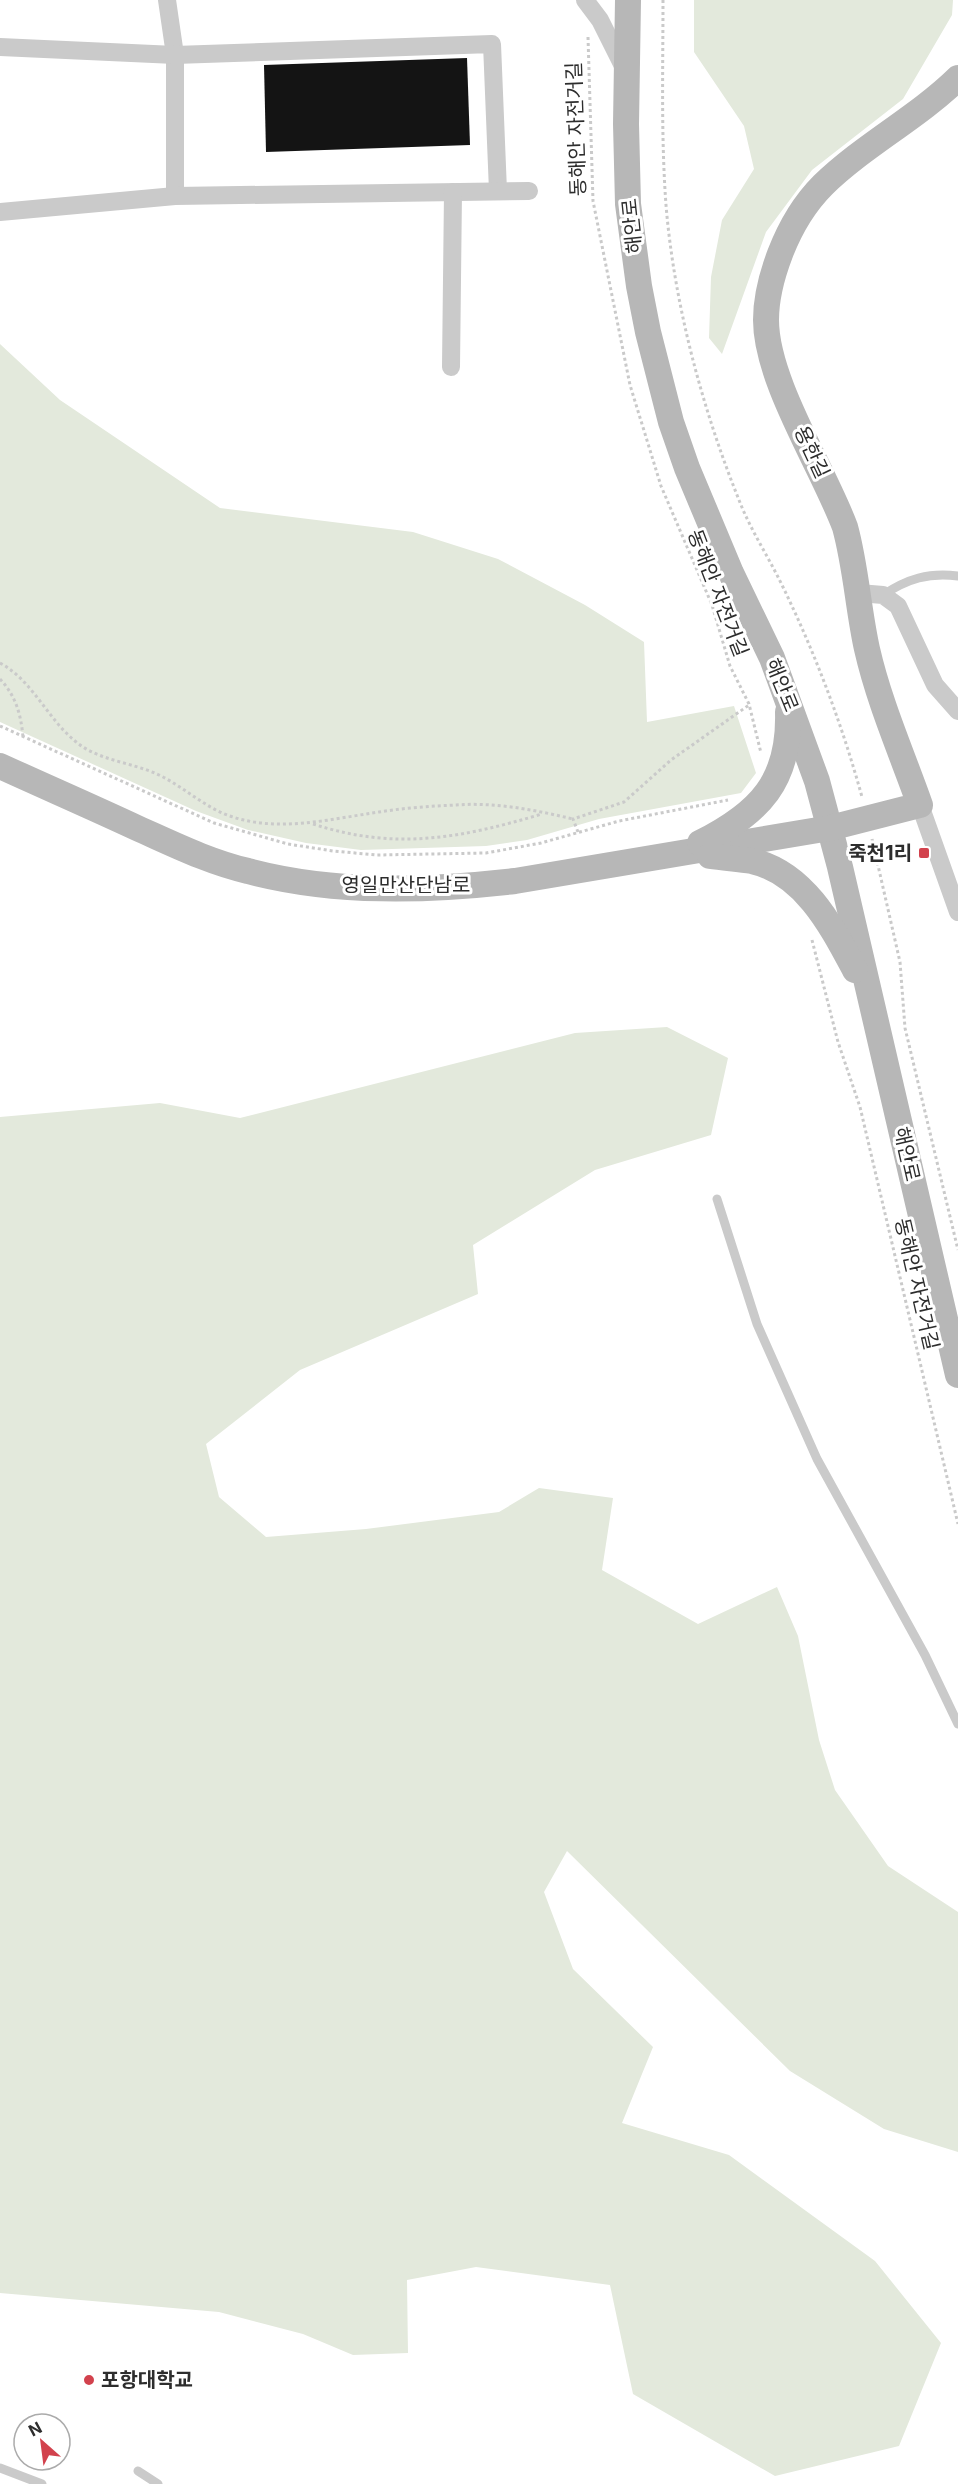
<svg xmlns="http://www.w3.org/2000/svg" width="958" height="2484" font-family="Inter,'Noto Sans KR',sans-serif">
  <rect width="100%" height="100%" fill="#fff"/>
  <g fill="#e3e9dc">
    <polygon points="694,0 953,0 952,15 903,99 812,170 766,232 722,354 709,338 711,277 722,220 754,169 744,126 694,52"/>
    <polygon points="0,344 60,400 220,508 413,532 498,559 585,605 644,642 647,722 734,706 756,773 741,793 599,819 527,840 486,846 361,850 306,843 248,830 196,811 0,722"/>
    <polygon points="667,1027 728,1058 711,1135 595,1170 473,1245 478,1294 300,1370 206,1444 219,1497 266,1537 366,1529 499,1512 539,1488 613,1498 602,1570 698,1624 777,1587 798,1636 819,1740 835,1790 888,1866 958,1912 958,2152 884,2129 790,2071 567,1851 544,1892 573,1969 653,2047 622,2123 729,2155 875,2261 941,2343 899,2446 775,2476 633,2394 610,2285 476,2267 407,2280 408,2353 353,2355 303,2334 219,2312 0,2293 0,1117 160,1103 240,1118 575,1033"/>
  </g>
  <polygon fill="#141414" points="467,58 470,145 266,152 264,65"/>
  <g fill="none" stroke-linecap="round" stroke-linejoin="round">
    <g stroke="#cacaca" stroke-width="3" stroke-dasharray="3 3" stroke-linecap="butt">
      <path d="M663,0C663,68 661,137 666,205C674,303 702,408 739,500C750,529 768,556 782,585C815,653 842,724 862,797"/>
      <polyline points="588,37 593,201 630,385 661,486 712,605 730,666 749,704 761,753"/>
      <path d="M0,663C32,680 47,718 75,741C98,761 132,762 159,775C184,787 204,807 230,816C278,833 330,819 379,812C404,808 430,806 456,805C495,802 535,810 573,819"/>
      <path d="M0,679C16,696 21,715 23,737"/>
      <polyline points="0,726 214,823 288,844 333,851 377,855 486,853 541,843 619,821 728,800"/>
      <path d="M313,824C396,851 461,838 542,814"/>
      <polyline points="578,832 573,819 624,802 671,760 749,705"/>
      <polyline points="872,839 900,962 905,1028 958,1250"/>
      <polyline points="812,940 838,1042 860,1107 958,1524"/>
    </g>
    <g stroke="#cacaca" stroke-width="9">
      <path d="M883,595C907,579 929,572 958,576"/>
      <polyline points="717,1199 757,1324 817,1459 925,1655 958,1724"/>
      <polyline points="0,2468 42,2484"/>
      <polyline points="138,2471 158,2484"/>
    </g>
    <g stroke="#cacaca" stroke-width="18">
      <polyline points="167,0 175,55 175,196"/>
      <polyline points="585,0 600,20 624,68"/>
      <polyline points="0,47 175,55 492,44 498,191"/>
      <polyline points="0,212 175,196 529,191"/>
      <polyline points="451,367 453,192"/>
      <polyline points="859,593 883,595 898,606 935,685 958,711"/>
      <polyline points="920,805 958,912"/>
    </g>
    <g stroke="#b7b7b7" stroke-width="26">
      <polyline points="628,0 626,124 628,204 639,286 648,332 671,422 687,468 731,573 772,658 817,781 840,867 958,1375"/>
      <path d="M0,766C46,787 92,807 137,828C173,844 209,862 248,871C335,894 427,891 515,881L830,828L920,805C902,754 879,702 867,649C858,608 856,567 845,527C823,468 766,381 766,320C766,298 772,275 780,254C790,228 803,205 823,185C864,145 917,118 958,78"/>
      <path d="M700,843C760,813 790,781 788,712"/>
      <path d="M710,856C724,858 739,859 752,861C805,873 832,927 855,970"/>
    </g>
  </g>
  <g fill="#d2424d" stroke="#fff" stroke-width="2">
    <rect x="918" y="847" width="12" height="12" rx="3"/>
    <circle cx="89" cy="2380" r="6"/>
  </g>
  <g text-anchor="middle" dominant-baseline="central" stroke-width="6" stroke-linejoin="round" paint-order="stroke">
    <g font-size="20" fill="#2d2d2d" stroke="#fff">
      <text transform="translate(576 129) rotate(-92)">동해안 자전거길</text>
      <text transform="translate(632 226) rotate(-96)">해안로</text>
      <text transform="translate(812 452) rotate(65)">용한길</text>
      <text transform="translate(718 593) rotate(69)">동해안 자전거길</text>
      <text transform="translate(782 685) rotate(68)">해안로</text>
      <text x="406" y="885">영일만산단남로</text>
      <text transform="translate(907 1154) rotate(77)">해안로</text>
      <text transform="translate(917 1284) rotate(77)">동해안 자전거길</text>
    </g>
    <g font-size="20" font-weight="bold" fill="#2d2d2d" stroke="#fff" text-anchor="end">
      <text x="912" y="853">죽천1리</text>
      <text x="101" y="2380" text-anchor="start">포항대학교</text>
    </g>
  </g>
  <g transform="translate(42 2442) rotate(332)"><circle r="28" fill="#ffffff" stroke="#ababab" stroke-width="1.5"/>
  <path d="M0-4.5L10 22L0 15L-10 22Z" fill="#d2424d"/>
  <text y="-9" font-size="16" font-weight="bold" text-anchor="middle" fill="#2d2d2d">N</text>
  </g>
</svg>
